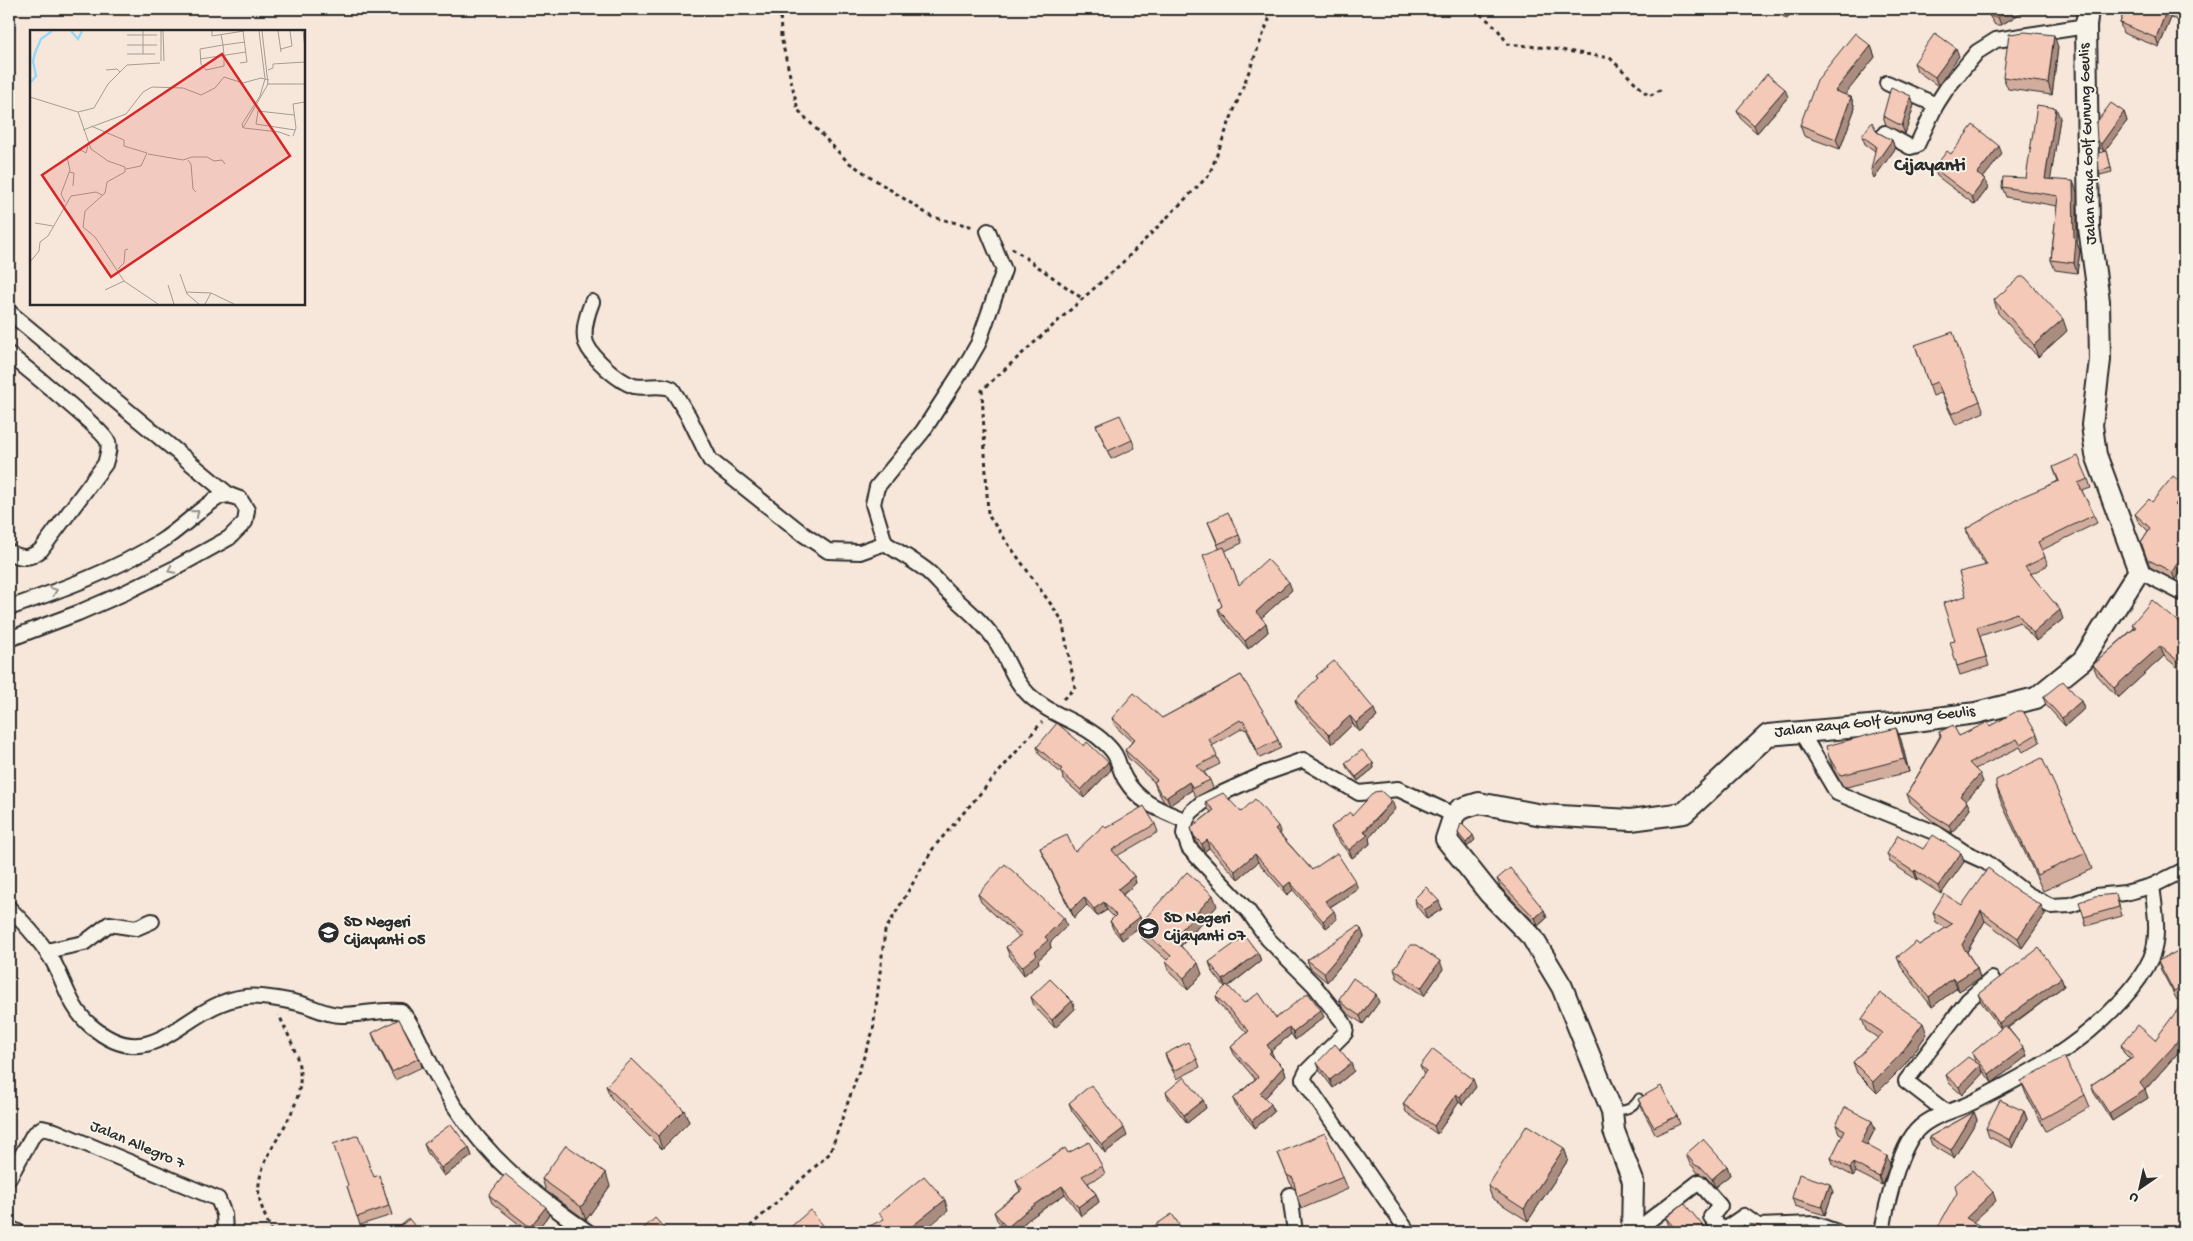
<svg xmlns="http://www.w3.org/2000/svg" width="2193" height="1241" font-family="'Gochi Hand',sans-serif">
  <rect width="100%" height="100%" fill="#f7e7da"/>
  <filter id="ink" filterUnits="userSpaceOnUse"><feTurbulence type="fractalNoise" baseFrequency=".02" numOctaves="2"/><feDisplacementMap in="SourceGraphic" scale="10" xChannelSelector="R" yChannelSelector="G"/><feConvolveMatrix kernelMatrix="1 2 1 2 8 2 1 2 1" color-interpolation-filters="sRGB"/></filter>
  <g filter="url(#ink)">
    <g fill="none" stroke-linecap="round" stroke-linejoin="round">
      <defs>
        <path id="lane" d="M1612,1111C1625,1110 1632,1110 1639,1098"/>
        <g id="street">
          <polyline points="1887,83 1936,105"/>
          <polyline points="1885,133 1910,147 1917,145 1936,105 1947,88 1977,52 1996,40 2086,26"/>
          <path d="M592,302C588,312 582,331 586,343C592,358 619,382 634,386C647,389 660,383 672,389L689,417L710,460L803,534L828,551L860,552L885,543C898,552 913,560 926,570C935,577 942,587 950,594C967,609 985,624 997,643C1008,660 1013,680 1029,695C1051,716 1083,722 1105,743C1121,758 1116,763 1125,779C1140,804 1161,810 1186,821"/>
          <polyline points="9,312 229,495"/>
          <path d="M9,354C24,367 103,429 108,442C110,449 107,457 105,464L41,550C29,559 22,559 9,552"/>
          <polyline points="885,543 873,504 877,487 923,431 967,363 978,344 1004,270 988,231"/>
          <polyline points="2139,571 2184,594"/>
          <path d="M9,608C60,590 114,571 160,542C181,529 198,510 219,497L229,495L240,499L247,510L245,522L229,538L173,569L124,593L78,613L9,639"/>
          <polyline points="1801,732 1837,793 1936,833 1964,852 1986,862 2027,894 2051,906 2070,905 2096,896 2125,893 2152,886 2184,870"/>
          <path d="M9,908C26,925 42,942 54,963C65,984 71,1009 90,1025C154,1081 183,1004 245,997C258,995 284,1000 298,1003C312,1006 325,1015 341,1015C362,1015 380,1009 401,1011C414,1026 420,1043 429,1061C436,1075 445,1090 453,1104C489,1160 534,1195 588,1232"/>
          <polyline points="46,951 84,943 109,924 136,928 152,921"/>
          <polyline points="1946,1112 1906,1081 1968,1000 1992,979"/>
          <polyline points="9,1178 33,1135 42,1128 55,1131 218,1199 224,1214 225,1232"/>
          <polyline points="1290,1195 1295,1232"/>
          <polyline points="9,1228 18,1232"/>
          <polyline points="1408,1232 1303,1079 1307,1071 1345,1033 1346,1028 1343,1022 1314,985 1268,939 1248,911 1189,848 1184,834 1186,821 1191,812 1203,802 1266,773 1303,760 1359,793 1398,789 1454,815"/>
          <polyline points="1634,1232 1699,1182 1720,1206 1711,1217 1722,1231 1744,1216 1758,1226 1815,1224 1837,1232"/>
          <path d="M1882,1232C1886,1205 1897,1158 1913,1135C1927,1115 1954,1112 1975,1101C2029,1074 2080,1046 2121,1001C2133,988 2144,974 2151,958C2160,936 2155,909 2152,886"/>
        </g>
        <polyline id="secondary" points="1632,1232 1633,1181 1614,1131 1612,1111 1562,987 1532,937 1489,893 1446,839 1454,815 1460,809 1479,803 1542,815 1631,820 1684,813 1768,735 1892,724 1976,713 2036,698 2083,660 2139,571 2096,455 2092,425 2100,360 2099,301 2089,228 2086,26 2088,9"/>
      </defs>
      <use href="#lane" stroke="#2b2b2b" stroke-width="11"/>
      <use href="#street" stroke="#2b2b2b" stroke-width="18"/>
      <use href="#secondary" stroke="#2b2b2b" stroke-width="24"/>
      <g stroke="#2b2b2b" stroke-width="3" stroke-dasharray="4 4" stroke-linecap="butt">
        <polyline points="780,9 781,37 798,110 848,162 932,217 974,227"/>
        <polyline points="1474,9 1496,27 1508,44 1548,48 1610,58 1649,96 1664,88"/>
        <polyline points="1012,248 1083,299"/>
        <polyline points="1063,699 1075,688 1062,620 988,515 982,390 1122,263 1209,175 1273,9"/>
        <path d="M272,1232C267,1221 261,1208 259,1196C254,1154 304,1118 300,1073C298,1052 287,1033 279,1015"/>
        <polyline points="744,1232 830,1153 873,1031 885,931 934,847 1042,722"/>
      </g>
      <use href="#lane" stroke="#f7f3e8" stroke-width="7"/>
      <use href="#street" stroke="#f7f3e8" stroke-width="14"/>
      <use href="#secondary" stroke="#f7f3e8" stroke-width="20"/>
    </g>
    <g fill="#d2ad9d" stroke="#2b2b2b">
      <polygon points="1772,9 1793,9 1787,19"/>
      <polygon points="1985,9 2020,9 2021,13 2001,25 1995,25"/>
      <polygon points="2125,9 2184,9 2184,22 2171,18 2159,47 2123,33 2120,23"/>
      <polygon points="1871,46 1875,57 1844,95 1851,97 1855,108 1840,149 1804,136 1800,125"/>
      <polygon points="2058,47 2052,95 2008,89 2003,77"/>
      <polygon points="1959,56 1938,86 1917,71 1914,63"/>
      <polygon points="1911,96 1914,105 1905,134 1886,125 1883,116"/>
      <polygon points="1788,97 1757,133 1740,118 1737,110"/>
      <polygon points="2124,112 2127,121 2104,151 2107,151 2112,172 2100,175 2099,171 2104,151 2100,148 2097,140"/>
      <polygon points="2060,118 2050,180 2077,192 2077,243 2080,251 2077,273 2055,270 2051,260 2057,206 2006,197 2002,187 2026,178"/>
      <polygon points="1877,132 1892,140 1895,149 1874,178 1875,151 1865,144 1862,136"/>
      <polygon points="1951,154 2002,154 1983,178 1985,179 1988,188 1975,205 1937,176 1934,168"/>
      <polygon points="1994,300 2067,331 2038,357 1998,313"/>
      <polygon points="1915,345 1969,378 1980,401 1984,412 1956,425 1941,393 1933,396"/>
      <polygon points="1096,425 1132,440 1135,448 1111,459"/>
      <polygon points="2053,467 2088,479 2091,488 2082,491 2094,515 2097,523 2042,550 2048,565 2031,574 2063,619 2036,641 2020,622 1980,636 1989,666 1960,675 1957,666 1955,641 1966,596 1985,565 1969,538 1966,529 2058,481"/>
      <polygon points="2152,502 2181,508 2184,510 2184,558 2183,561 2184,564 2175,580 2150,567 2141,542 2148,531 2138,521 2135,514"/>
      <polygon points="1208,522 1239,535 1242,543 1225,551 1239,585 1292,590 1261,618 1266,623 1268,632 1248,649 1221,617 1218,609 1222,606 1219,548"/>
      <polygon points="2132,624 2184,627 2184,673 2164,656 2118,698 2097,675 2093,665 2134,628"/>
      <polygon points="1241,675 1278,740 1281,748 1260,758 1246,729 1245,730 1243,728 1212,746 1220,764 1204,772 1210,780 1213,788 1196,797 1192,790 1170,805 1164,802 1157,790 1154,782 1128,758 1125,750 1132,742 1115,726 1112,718 1162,718"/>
      <polygon points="1316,676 1377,717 1359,732 1353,724 1332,744 1298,708 1295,700 1318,679"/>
      <polygon points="2043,697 2081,701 2084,709 2065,726 2046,705"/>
      <polygon points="1990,726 2037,734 2040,742 2023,752 2020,747 1975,769 1983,782 1966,801 1970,809 1952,833 1935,823 1910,802 1907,794 1940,736 1939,732 1959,736"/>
      <polygon points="1896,728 1901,740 1909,772 1847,787 1843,786 1833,769 1829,757"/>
      <polygon points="1037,747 1111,770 1084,798 1063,779 1062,774 1040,755"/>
      <polygon points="1345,763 1373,763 1374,768 1358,781 1347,768"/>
      <polygon points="1996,786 2086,853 2092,869 2043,891 2001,802"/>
      <polygon points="1205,802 1241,812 1281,834 1280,834 1312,870 1358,889 1330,907 1337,919 1326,928 1293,890 1287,895 1258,862 1238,879 1209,848 1204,852 1197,843 1191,828 1211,812 1208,809"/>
      <polygon points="1395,809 1369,838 1370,844 1352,858 1334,835 1331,827 1352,816"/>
      <polygon points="1155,824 1158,832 1117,856 1134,876 1136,883 1123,895 1140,917 1142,922 1217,906 1181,946 1202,974 1188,990 1170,973 1166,961 1167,960 1142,938 1138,928 1122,940 1113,929 1110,921 1114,917 1107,910 1097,916 1087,905 1074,918 1043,855 1040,848 1075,852 1106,828"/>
      <polygon points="1458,833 1475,840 1467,847 1459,837"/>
      <polygon points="1923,849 1961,853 1964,862 1941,894 1918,879 1917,880 1890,862 1887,854"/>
      <polygon points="1497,879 1544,910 1547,918 1538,926 1500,887"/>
      <polygon points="978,894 1067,926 1050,943 1051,948 1038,960 1039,963 1024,975 1009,955 1006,947 1019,937 981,902"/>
      <polygon points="2116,894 2122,916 2086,926 2084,917"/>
      <polygon points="1414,899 1442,909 1427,919 1417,907"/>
      <polygon points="1962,905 2045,915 2022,948 1985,921 1967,952 1977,968 1980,978 1959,991 1957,988 1932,1007 1901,967 1897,957 1919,945 1946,928 1936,922 1933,912"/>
      <polygon points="1361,929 1364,937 1327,982 1310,968 1307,960"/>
      <polygon points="1258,953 1261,961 1228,987 1244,1003 1276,1018 1324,1017 1295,1040 1291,1034 1271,1051 1274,1058 1283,1067 1286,1075 1265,1098 1274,1112 1255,1128 1236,1106 1233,1099 1255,1079 1234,1054 1231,1047 1247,1033 1218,1003 1216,996 1225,987 1212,971 1209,962"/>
      <polygon points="2184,955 2184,997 2177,1000 2161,970 2158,961"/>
      <polygon points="1394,969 1443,969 1424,996 1397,978"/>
      <polygon points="2061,978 2064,986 2008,1028 2024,1048 2027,1056 1992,1083 1982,1069 1983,1073 1962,1095 1949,1083 1946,1075 1976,1063 1972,1053 2001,1029 1981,1002 1978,994"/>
      <polygon points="1031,997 1075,1009 1055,1028 1034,1006"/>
      <polygon points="1339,999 1379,1002 1363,1024 1347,1013 1342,1007"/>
      <polygon points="2184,1007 2184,1043 2176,1055 2145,1090 2148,1098 2112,1121 2094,1093 2091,1085 2130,1059 2124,1053 2121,1045 2155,1040"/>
      <polygon points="1862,1019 1927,1034 1904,1066 1877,1093 1857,1073 1853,1062 1878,1038 1866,1030"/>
      <polygon points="372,1033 419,1058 422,1067 395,1080 375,1041"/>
      <polygon points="1165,1054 1197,1059 1200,1067 1177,1079 1168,1062"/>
      <polygon points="1317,1063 1354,1071 1333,1088 1320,1071"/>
      <polygon points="1420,1066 1476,1087 1462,1105 1459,1102 1437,1134 1406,1112 1403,1104 1424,1075"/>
      <polygon points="2021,1081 2085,1095 2090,1107 2046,1131 2026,1094"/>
      <polygon points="606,1086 684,1110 689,1122 662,1149 611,1098"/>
      <polygon points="1166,1092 1203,1100 1206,1108 1187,1123 1169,1100"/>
      <polygon points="1638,1099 1677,1116 1680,1124 1656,1135 1641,1107"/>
      <polygon points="1069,1103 1127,1136 1105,1153 1072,1111"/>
      <polygon points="2024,1111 2027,1119 2013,1148 1989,1137 1986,1128"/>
      <polygon points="1974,1112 1977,1120 1954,1158 1932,1145 1929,1137"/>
      <polygon points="1836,1125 1875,1129 1867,1145 1890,1164 1882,1185 1856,1172 1853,1176 1834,1166 1831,1158 1843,1135 1839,1133"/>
      <polygon points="424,1144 469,1148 472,1156 444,1176 427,1152"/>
      <polygon points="1564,1148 1568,1160 1528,1221 1492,1198 1488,1186"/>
      <polygon points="1068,1153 1102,1166 1105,1174 1088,1183 1096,1194 1099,1202 1081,1216 1065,1194 1029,1219 1014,1232 1007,1232 997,1220 994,1212 1020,1191 1016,1181"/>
      <polygon points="1278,1153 1343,1177 1348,1189 1301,1209 1297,1196 1295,1189 1292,1187"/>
      <polygon points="1686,1154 1727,1166 1730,1175 1715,1187 1705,1176 1698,1173 1689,1162"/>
      <polygon points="374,1177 382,1183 392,1215 360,1225 347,1186"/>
      <polygon points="542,1179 610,1186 586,1220 546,1191"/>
      <polygon points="1833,1192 1825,1215 1795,1206 1792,1198"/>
      <polygon points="489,1195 549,1215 535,1232 529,1232 492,1203"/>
      <polygon points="1666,1218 1708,1232 1674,1232 1669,1226"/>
    </g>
    <g fill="#ab8d80" stroke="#2b2b2b">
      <polygon points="1785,9 1793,9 1787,19 1784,10"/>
      <polygon points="2012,9 2020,9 2021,13 2001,25 1998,17"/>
      <polygon points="2167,9 2171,18 2159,47 2156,38"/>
      <polygon points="2054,35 2058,47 2052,95 2048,83"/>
      <polygon points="1871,46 1875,57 1839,102 1835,91"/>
      <polygon points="1956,48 1959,56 1938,86 1935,77"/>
      <polygon points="1785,89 1788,97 1757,133 1754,125"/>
      <polygon points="1911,96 1914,105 1905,134 1902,126"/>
      <polygon points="1851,97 1855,108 1840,149 1836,139"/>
      <polygon points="2056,108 2060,118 2049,190 2045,179"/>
      <polygon points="2124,112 2127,121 2104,152 2101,144"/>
      <polygon points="1892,140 1895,149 1874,178 1871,170"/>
      <polygon points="1999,146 2002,154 1980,182 1977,174"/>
      <polygon points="1985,179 1988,188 1975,205 1972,197"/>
      <polygon points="2073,181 2077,192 2077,243 2080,251 2077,273 2074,263"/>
      <polygon points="2063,319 2067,331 2038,357 2034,345"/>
      <polygon points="2184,493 2184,504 2178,512 2175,505"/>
      <polygon points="2184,546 2184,558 2183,561 2184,564 2175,580 2172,572 2179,555"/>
      <polygon points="1289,582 1292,590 1259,620 1256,612"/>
      <polygon points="2060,610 2063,619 2036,641 2033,633"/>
      <polygon points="1266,623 1268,632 1248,649 1245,641"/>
      <polygon points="2160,646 2164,656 2118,698 2114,688"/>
      <polygon points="2081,701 2084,709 2065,726 2062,718"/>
      <polygon points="1374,709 1377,717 1359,732 1356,723"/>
      <polygon points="1350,716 1353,724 1332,744 1329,735"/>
      <polygon points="1896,728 1901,740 1909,772 1904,759"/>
      <polygon points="1108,762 1111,770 1084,798 1081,790"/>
      <polygon points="1373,763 1374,768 1358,781 1356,777"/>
      <polygon points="1980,774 1983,782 1963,804 1960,796"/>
      <polygon points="1189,782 1192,790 1170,805 1167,797"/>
      <polygon points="1392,801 1395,809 1369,838 1370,844 1352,858 1349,850"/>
      <polygon points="1967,802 1970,809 1952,833 1949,825"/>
      <polygon points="1278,826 1281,834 1278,836 1275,829"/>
      <polygon points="1473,835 1475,840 1467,847 1466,843"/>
      <polygon points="1207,840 1209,848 1204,852 1202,844"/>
      <polygon points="1961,853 1964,862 1941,894 1938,886"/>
      <polygon points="1255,854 1258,862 1238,879 1235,871"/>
      <polygon points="1915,870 1918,879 1917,880 1914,872"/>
      <polygon points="1134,876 1136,883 1121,896 1118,889"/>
      <polygon points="1355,881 1358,889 1328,908 1325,901"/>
      <polygon points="1290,882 1293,890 1287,895 1284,887"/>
      <polygon points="1213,895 1217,906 1177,950 1173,939"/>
      <polygon points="1084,897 1087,905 1074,918 1071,910"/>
      <polygon points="1439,901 1442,909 1427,919 1424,910"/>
      <polygon points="1104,902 1107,910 1097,916 1094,909"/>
      <polygon points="2041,905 2045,915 2022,948 2018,938"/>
      <polygon points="1544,910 1547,918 1538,926 1535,918"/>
      <polygon points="1334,911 1337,919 1326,928 1323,921"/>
      <polygon points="1981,911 1985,921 1965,955 1962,945"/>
      <polygon points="1140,917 1143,925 1138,926 1138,928 1122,940 1119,933"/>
      <polygon points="1064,918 1067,926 1050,943 1051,948 1038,960 1039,963 1024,975 1022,967 1035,952 1045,937"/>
      <polygon points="1361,929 1364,937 1327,982 1324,973"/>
      <polygon points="1258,953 1261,961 1226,988 1223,980"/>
      <polygon points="1440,961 1443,969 1424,996 1421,988"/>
      <polygon points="1198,963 1202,974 1188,990 1184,978"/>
      <polygon points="1977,968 1980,978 1959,991 1956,981"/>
      <polygon points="1953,978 1957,988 1932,1007 1929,997"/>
      <polygon points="2061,978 2064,986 2002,1031 1999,1023"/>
      <polygon points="1376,994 1379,1002 1363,1024 1360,1016"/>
      <polygon points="1072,1001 1075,1009 1055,1028 1052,1020"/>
      <polygon points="1321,1010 1324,1017 1295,1040 1293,1032"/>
      <polygon points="1923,1023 1927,1034 1904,1066 1877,1093 1873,1082"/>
      <polygon points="1289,1027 1291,1034 1271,1051 1274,1058 1269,1053 1267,1045"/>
      <polygon points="2184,1031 2184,1043 2176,1055 2144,1091 2145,1090 2148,1098 2112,1121 2109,1113 2140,1083"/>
      <polygon points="2024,1048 2027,1056 1992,1083 1989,1074"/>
      <polygon points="1351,1063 1354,1071 1333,1088 1330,1080"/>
      <polygon points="1980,1065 1983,1073 1962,1095 1959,1087"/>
      <polygon points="1283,1067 1286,1075 1263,1100 1260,1093"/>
      <polygon points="1473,1079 1476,1087 1462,1105 1460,1097"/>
      <polygon points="1456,1094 1459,1102 1437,1134 1434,1126"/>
      <polygon points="1203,1100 1206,1108 1187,1123 1184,1115"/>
      <polygon points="1271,1104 1274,1112 1255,1128 1252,1121"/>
      <polygon points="684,1110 689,1122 662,1149 658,1136"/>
      <polygon points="2024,1111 2027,1119 2013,1148 2010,1140"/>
      <polygon points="1974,1112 1977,1120 1954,1158 1951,1150"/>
      <polygon points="1872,1121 1875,1129 1864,1150 1861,1142"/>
      <polygon points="1124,1128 1127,1136 1105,1153 1102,1145"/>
      <polygon points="469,1148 472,1156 444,1176 441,1168"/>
      <polygon points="1564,1148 1568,1160 1528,1221 1524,1209"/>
      <polygon points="1887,1156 1890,1164 1882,1185 1879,1177"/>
      <polygon points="1853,1163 1856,1172 1853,1176 1850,1168"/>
      <polygon points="1727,1166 1730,1175 1715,1187 1712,1179"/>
      <polygon points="606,1173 610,1186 586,1220 581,1207"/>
      <polygon points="1830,1184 1833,1192 1825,1215 1822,1207"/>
      <polygon points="1062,1186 1065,1194 1029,1219 1014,1232 1009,1232 1007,1228 1026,1211"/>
      <polygon points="1993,1192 1996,1201 1969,1226 1966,1218"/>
      <polygon points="1096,1194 1099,1202 1081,1216 1078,1207"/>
      <polygon points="945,1200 948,1211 922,1232 905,1232"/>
      <polygon points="546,1207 549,1215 535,1232 532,1232 530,1227"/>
      <polygon points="1982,1227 1984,1232 1978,1232"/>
    </g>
    <g fill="#f4c9b7" stroke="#2b2b2b">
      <polygon points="1987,9 2012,9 1998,17 1992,17"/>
      <polygon points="2125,9 2167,9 2156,38 2120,23"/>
      <polygon points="2169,9 2184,9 2184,13"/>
      <polygon points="2025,32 2054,35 2048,83 2003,77 2009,34"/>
      <polygon points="1855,33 1871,46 1835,91 1851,97 1836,139 1800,125 1817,80"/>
      <polygon points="1935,33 1956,48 1935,77 1914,63"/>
      <polygon points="1767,74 1785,89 1754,125 1737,110"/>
      <polygon points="1891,87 1911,96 1902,126 1883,116"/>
      <polygon points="2111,103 2124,112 2101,144 2097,140 2096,123"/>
      <polygon points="2037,105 2056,108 2045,179 2073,181 2074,238 2076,241 2074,263 2051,260 2058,196 2002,187 2003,177 2026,178"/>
      <polygon points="1872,122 1877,132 1892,140 1871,170 1876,146 1862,136"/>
      <polygon points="1973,125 1999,146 1977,174 1985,179 1972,197 1934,168 1947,151 1951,154"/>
      <polygon points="2107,151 2111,168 2099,171 2098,153"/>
      <polygon points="2020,277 2025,277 2063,319 2034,345 1994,300"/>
      <polygon points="1953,332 1968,376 1980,401 1952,414 1937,382 1929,385 1915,345"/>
      <polygon points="1120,415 1132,440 1108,451 1096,425"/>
      <polygon points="2078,456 2088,479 2078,483 2094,515 2038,542 2045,557 2025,567 2060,610 2033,633 2017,613 1977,627 1986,657 1957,666 1950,642 1955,641 1943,603 1966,596 1959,572 1987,565 1966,529 2021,497 2059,481 2053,467"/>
      <polygon points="2173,476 2184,485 2184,493 2175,505 2184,510 2184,546 2179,555 2181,557 2172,572 2147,559 2141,542 2150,528 2135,514 2149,499 2152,502"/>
      <polygon points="1228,512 1239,535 1218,544 1208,522"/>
      <polygon points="1224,547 1239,585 1267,559 1289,582 1256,612 1266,623 1245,641 1218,609 1222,606 1203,555"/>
      <polygon points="2152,600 2184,627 2184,666 2160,646 2114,688 2093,665 2136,627 2132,624"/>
      <polygon points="1334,661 1374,709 1356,723 1350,716 1329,735 1295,700 1318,678 1316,676"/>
      <polygon points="1241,675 1268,719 1278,740 1257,750 1244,721 1242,722 1240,720 1209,739 1217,756 1197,766 1210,780 1193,788 1189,782 1167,797 1161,794 1154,782 1157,780 1125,750 1135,739 1112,718 1134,693 1162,718"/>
      <polygon points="2063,681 2081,701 2062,718 2043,697"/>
      <polygon points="2017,711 2023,711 2037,734 2020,744 2017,739 1969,763 1980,774 1960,796 1967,802 1949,825 1932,815 1907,794 1941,736 1939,732 1953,725 1959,736 1988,722 1990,726"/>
      <polygon points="1057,723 1084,746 1087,742 1108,762 1081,790 1060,771 1062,769 1037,747"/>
      <polygon points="1896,728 1904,759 1842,775 1839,774 1829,757 1826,746"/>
      <polygon points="1362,750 1373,763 1356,777 1345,763"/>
      <polygon points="2042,758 2086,853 2037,875 1996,786 1996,780"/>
      <polygon points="1381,791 1392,801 1364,831 1368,835 1349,850 1331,827 1350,812 1352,816 1374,792"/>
      <polygon points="1223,793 1241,812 1255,799 1278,826 1275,829 1312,870 1337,853 1355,881 1325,901 1334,911 1323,921 1290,882 1284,887 1255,854 1235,871 1207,840 1202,844 1194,836 1191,828 1214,810 1205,802"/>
      <polygon points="1144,806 1155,824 1112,850 1134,876 1118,889 1140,917 1119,933 1110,921 1116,915 1104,902 1094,909 1084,897 1071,910 1040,848 1067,835 1075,852 1104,825 1106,828"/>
      <polygon points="1461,823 1473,835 1466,843 1458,833"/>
      <polygon points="1898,835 1923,849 1933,835 1961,853 1938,886 1915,870 1914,872 1887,854"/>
      <polygon points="1005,864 1064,918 1045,937 1048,940 1035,952 1037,955 1022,967 1006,947 1022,934 978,894"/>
      <polygon points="1510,868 1544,910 1535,918 1497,879"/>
      <polygon points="1988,868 2018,891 2041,905 2018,938 1981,911 1962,945 1977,968 1956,981 1953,978 1929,997 1897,957 1916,942 1919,945 1952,924 1933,912 1944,894 1962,905"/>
      <polygon points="1187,872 1213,895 1173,939 1198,963 1184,978 1166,961 1171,956 1138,926"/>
      <polygon points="1426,887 1439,901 1424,910 1414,899"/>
      <polygon points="2116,894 2119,907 2084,917 2079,902 2095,896"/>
      <polygon points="1358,926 1361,929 1324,973 1307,960"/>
      <polygon points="1245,936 1258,953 1223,980 1209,962"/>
      <polygon points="1410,945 1416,945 1440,961 1421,988 1394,969"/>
      <polygon points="2039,948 2061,978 1999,1023 1978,994"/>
      <polygon points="2182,949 2184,955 2184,987 2174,992 2158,961"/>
      <polygon points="1353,978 1376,994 1360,1016 1344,1005 1339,999"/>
      <polygon points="1050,979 1072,1001 1052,1020 1031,997"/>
      <polygon points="1227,985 1244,1003 1259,993 1276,1018 1308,993 1321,1010 1293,1032 1289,1027 1267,1045 1271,1051 1269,1053 1283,1067 1260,1093 1271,1104 1252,1121 1233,1099 1258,1077 1231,1047 1249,1031 1216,996"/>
      <polygon points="1880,993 1923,1023 1900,1055 1873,1082 1853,1062 1883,1033 1862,1019"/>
      <polygon points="2181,1005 2184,1007 2184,1031 2173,1047 2140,1083 2145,1090 2109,1113 2091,1085 2134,1057 2121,1045 2138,1025 2155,1040"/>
      <polygon points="399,1019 419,1058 392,1072 372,1033"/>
      <polygon points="2005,1025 2024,1048 1989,1074 1972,1053"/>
      <polygon points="1188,1042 1197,1059 1174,1071 1165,1054"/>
      <polygon points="1335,1044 1351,1063 1330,1080 1317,1063"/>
      <polygon points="1433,1049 1473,1079 1460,1097 1456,1094 1434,1126 1403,1104 1426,1071 1420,1066"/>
      <polygon points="1968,1057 1980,1065 1959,1087 1946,1075"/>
      <polygon points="2064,1057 2085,1095 2042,1119 2021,1081"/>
      <polygon points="632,1059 684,1110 658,1136 606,1086"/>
      <polygon points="1184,1077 1203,1100 1184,1115 1166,1092"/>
      <polygon points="1091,1085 1124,1128 1102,1145 1069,1103"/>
      <polygon points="1661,1086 1677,1116 1654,1127 1638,1099"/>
      <polygon points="2000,1100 2024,1111 2010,1140 1986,1128"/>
      <polygon points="1845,1107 1872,1121 1861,1142 1887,1156 1879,1177 1853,1163 1850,1168 1831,1158 1845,1130 1836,1125"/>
      <polygon points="1974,1112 1951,1150 1929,1137"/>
      <polygon points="451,1124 469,1148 441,1168 424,1144"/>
      <polygon points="1527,1125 1564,1148 1524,1209 1488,1186"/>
      <polygon points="1325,1133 1343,1177 1297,1196 1293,1178 1287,1175 1278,1153"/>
      <polygon points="358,1135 374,1177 379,1175 389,1206 357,1217 347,1186 348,1185 333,1144"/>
      <polygon points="1703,1139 1727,1166 1712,1179 1702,1168 1695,1165 1686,1154"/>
      <polygon points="1089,1142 1102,1166 1082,1176 1096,1194 1078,1207 1062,1186 1026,1211 1007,1228 994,1212 1022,1190 1016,1181 1065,1148 1068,1153"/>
      <polygon points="566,1145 606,1173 581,1207 542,1179"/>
      <polygon points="1972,1170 1993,1192 1966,1218 1982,1227 1978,1232 1935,1232 1957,1193 1955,1185"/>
      <polygon points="505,1174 546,1207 530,1227 489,1195"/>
      <polygon points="1799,1174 1830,1184 1822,1207 1792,1198"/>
      <polygon points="924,1176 945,1200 905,1232 857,1232 884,1219 879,1213"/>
      <polygon points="1684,1203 1708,1232 1678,1232 1666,1218"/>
      <polygon points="810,1210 829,1232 785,1232"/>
      <polygon points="1172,1214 1184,1232 1145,1232"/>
      <polygon points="655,1218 666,1230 664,1232 646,1232 643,1229"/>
      <polygon points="409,1219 420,1232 393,1232"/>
      <polygon points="1749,1224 1760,1226 1765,1232 1741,1232"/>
      <polygon points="1804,1225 1809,1225 1816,1232 1796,1232"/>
    </g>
    <defs><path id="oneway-chevron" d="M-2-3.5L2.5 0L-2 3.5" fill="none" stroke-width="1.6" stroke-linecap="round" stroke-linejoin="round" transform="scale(1.25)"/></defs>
    <g stroke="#918f8a">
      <use href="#oneway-chevron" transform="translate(196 513) rotate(-39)"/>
      <use href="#oneway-chevron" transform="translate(171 570) rotate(153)"/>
      <use href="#oneway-chevron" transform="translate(54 591) rotate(-21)"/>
    </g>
  </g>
  <defs>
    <symbol id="school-disc" viewBox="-11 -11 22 22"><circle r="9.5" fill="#2b2b2b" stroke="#f7f3e8"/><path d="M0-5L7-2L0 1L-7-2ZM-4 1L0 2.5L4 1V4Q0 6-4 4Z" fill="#fff"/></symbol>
  </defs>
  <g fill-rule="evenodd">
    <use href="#school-disc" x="1136" y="916" width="25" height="25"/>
    <use href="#school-disc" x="316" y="920" width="25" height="25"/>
  </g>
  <g text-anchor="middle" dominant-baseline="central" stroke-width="4" stroke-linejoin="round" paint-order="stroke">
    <g font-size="16" fill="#2b2b2b" stroke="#f7f3e8">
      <text transform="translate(2089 144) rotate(-92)">Jalan Raya Golf Gunung Geulis</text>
      <text transform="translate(1875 723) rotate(-6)">Jalan Raya Golf Gunung Geulis</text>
      <text transform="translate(137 1146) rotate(23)">Jalan Allegro 7</text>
    </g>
    <g font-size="16" font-weight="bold" fill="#2b2b2b" stroke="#f7f3e8" text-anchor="start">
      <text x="1164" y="919">SD Negeri<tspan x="1164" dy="18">Cijayanti 07</tspan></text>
      <text x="344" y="923">SD Negeri<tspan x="344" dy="18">Cijayanti 05</tspan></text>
    </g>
    <g font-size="19" font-weight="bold" fill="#2b2b2b" stroke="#f7f3e8">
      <text x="1930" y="166">Cijayanti</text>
    </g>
  </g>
  <g transform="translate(30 30)">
    <rect width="275" height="275" fill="#f7e7da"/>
    <path fill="none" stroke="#97d9f9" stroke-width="2.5" d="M41,1L48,9L52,1M0,53L6,46L3,31L5,23L11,9L22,1"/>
    <path fill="none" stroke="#a59c94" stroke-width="1" d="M113,1V24M131,1V31M133,1L134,31M182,1V6L214,1M229,1L235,49L230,66L212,94L213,98L238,54L232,1M248,1L251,22M273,1L275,19M191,4L193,15L194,25V36L176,40L171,34L170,19L193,15L215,12M97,5H127M97,15H127M251,19L262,16L260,1M97,24H125M170,29L216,22M210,33L217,32L213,1M76,40L87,39L90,42M238,40L243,38V34L275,32M237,54H275M0,67L48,82L61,119L78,131L95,137V142L77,152L75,163L55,181L53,197L65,207L94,251L128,274M48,82L64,78L78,54L97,35L130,33M264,85L228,81L226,94L265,100M61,96L94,110V116L117,123L111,136L96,139M214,98L249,102L260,106M53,100L96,84L113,62L122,57L153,58L171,65L185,58L194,47L213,53L231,48L239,50M263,106L266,98L263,74L275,72M118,124L153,130L162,127H177L184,131L192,130L195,134M158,130L161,134L163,159L166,162M39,142L44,143L43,156M35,172L31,164L40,140L37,127L51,120L56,123L58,115M5,193L23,196M0,232L9,221L10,212L18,206L41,166L66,162L72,165M88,239L94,233L95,220L98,219M150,244L157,264L169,274M138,255L144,274M75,260L94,251M156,262L181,263M175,274L181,263L204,274"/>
    <path fill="#d62828" fill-opacity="0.15" stroke="#d62828" stroke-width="2.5" d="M192,24L260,126L81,247L12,145Z"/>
    <rect width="275" height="275" fill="none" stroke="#2b2b2b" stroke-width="2.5"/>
  </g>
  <rect width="2193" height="1241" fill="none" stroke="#f7f3e8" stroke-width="30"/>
  <rect x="15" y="15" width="2163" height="1211" fill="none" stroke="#2b2b2b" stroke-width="2" filter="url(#ink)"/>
  <g transform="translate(2140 1188) rotate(214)" stroke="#f7f3e8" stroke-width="4" paint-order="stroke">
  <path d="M0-4L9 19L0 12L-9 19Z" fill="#2b2b2b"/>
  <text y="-8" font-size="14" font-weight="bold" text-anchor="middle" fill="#2b2b2b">U</text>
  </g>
</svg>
